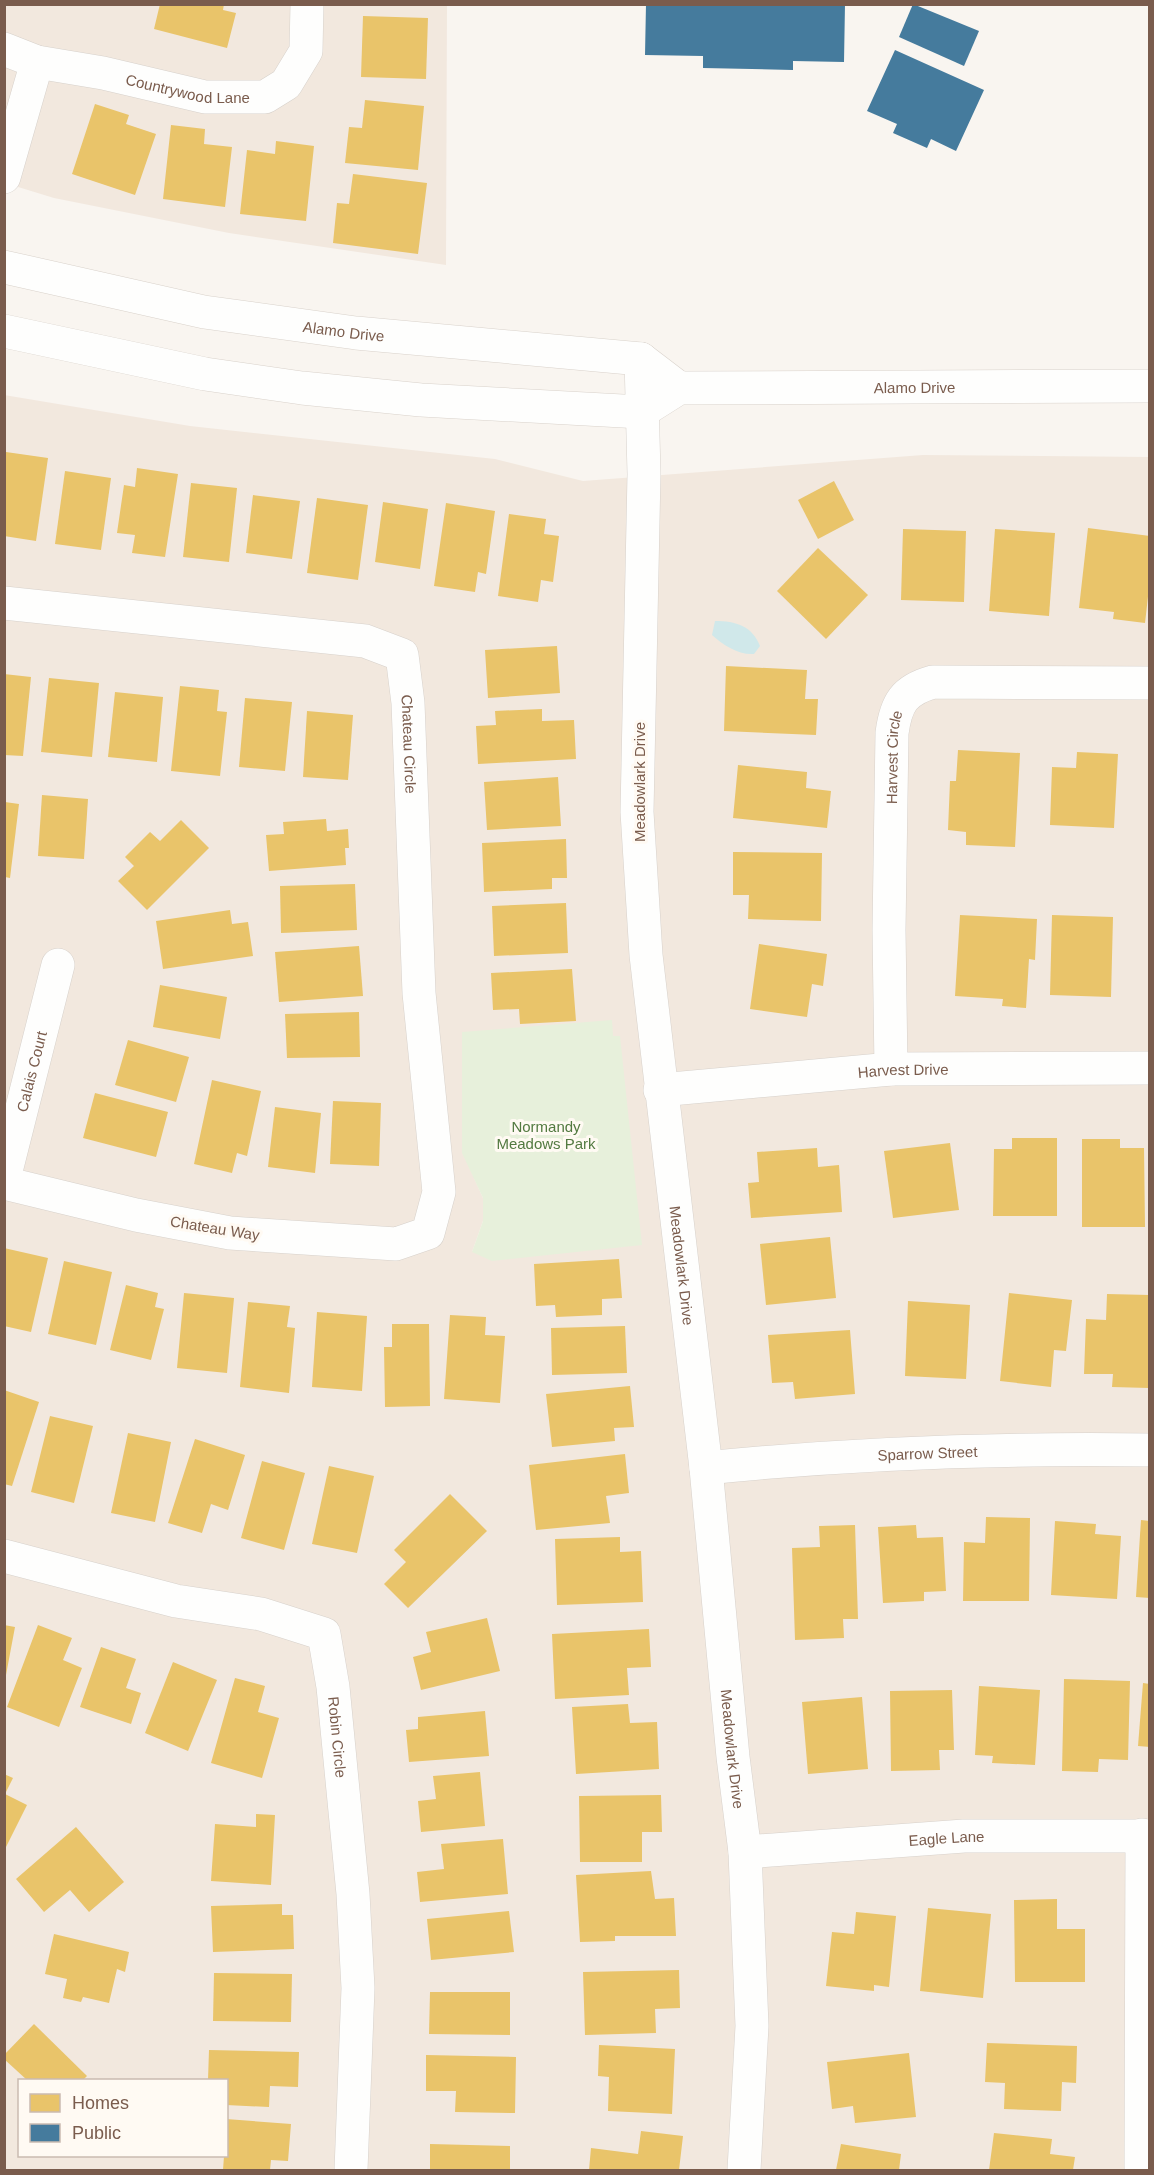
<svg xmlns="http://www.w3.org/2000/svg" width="1154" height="2175" font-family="Helvetica,sans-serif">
  <rect width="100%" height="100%" fill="#f9f5f0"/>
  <g fill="#f2e8de" fill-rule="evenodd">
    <polygon points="4,5 447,5 446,265 229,233 54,198 5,183"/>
    <path d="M4,395L190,426L495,459L583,481L923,455L1149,457V2170H5ZM620,1036L472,1252L483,1221V1198L474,1178L613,1037ZM20,2080H226V2156H20Z"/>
  </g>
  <polygon fill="#e7f0db" points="612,1020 613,1036 620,1036 642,1245 492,1261 472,1252 483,1221 483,1198 462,1153 462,1032"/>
  <path fill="#d0e8ea" d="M715,621C736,621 752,626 760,646L754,654C738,655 723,645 712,635Z"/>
  <g fill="#e9c46a">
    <polygon points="160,4 224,4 223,10 236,13 227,48 154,29"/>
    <polygon points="363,16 428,18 426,79 361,77"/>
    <polygon points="365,100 424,106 418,170 345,163 349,127 362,128"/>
    <polygon points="95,104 129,115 126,124 156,134 135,195 72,174"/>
    <polygon points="171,125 205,129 204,144 232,147 225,207 163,199"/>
    <polygon points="276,141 314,146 306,221 240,214 247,150 275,154"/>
    <polygon points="353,174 427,183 418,254 333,243 337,203 349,204"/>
    <polygon points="6,452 48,458 36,541 4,536"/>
    <polygon points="137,468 178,474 165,557 132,553 135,535 117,533 124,485 135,487"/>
    <polygon points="65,471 111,478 101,550 55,544"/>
    <polygon points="834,481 854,520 818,539 798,500"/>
    <polygon points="191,483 237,488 229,562 183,557"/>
    <polygon points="253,495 300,501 292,559 246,553"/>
    <polygon points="317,498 368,505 358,580 307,573"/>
    <polygon points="383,502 428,509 420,569 375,562"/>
    <polygon points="446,503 495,511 486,574 478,572 475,592 434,586"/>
    <polygon points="509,514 546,519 544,534 559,536 553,582 541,580 538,602 498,596"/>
    <polygon points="1088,528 1150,536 1150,579 1145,623 1113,619 1114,612 1079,608"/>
    <polygon points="903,529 966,531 964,602 901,600"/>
    <polygon points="995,529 1055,533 1049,616 989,611"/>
    <polygon points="818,548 868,595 826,639 777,591"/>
    <polygon points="557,646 560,693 488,698 485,650"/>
    <polygon points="726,666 807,670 805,699 818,699 816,735 724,731"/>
    <polygon points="4,674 31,677 23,756 4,755"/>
    <polygon points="49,678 99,683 92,757 41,752"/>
    <polygon points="180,686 219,690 217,711 227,712 220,776 171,771"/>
    <polygon points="115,692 163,697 157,762 108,757"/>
    <polygon points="245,698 292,702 285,771 239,767"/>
    <polygon points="542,709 542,721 574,720 576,759 478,764 476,726 496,725 495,711"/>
    <polygon points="307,711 353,715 348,780 303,777"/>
    <polygon points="958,750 1020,753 1015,847 966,845 966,832 948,830 950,781 956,781"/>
    <polygon points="1077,752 1118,754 1114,828 1050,825 1052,767 1076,768"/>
    <polygon points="738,765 807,772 806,788 831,791 827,828 733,818"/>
    <polygon points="558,777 561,826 487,830 484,782"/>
    <polygon points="42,795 88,799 84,859 38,856"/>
    <polygon points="5,802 19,804 10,878 5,877"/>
    <polygon points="326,819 327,831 348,829 349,848 345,848 346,865 269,871 266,835 284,834 283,822"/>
    <polygon points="181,820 209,848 147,910 118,881 134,866 125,857 150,832 160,841"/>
    <polygon points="566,839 567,878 552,878 552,889 484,892 482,843"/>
    <polygon points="733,852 822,853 821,921 748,919 749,895 733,895"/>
    <polygon points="355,884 357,930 281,933 280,886"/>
    <polygon points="566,903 568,953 494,956 492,906"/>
    <polygon points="230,910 232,924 248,922 253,956 163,969 156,921"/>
    <polygon points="960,915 1037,919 1035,960 1029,959 1026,1008 1002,1006 1003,999 955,996"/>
    <polygon points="1052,915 1113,917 1111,997 1050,995"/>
    <polygon points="759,944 827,954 823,986 812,984 807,1017 750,1009"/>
    <polygon points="359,946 363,996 279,1002 275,952"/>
    <polygon points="572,969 576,1021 520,1024 519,1009 493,1010 491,973"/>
    <polygon points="160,985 227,997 220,1039 153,1027"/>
    <polygon points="359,1012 360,1057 287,1058 285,1014"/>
    <polygon points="128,1040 189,1057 176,1102 115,1085"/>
    <polygon points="212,1080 261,1091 247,1156 237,1153 232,1173 194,1164"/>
    <polygon points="95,1093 168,1112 156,1157 83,1138"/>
    <polygon points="333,1101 381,1103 379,1166 330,1164"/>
    <polygon points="275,1107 321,1113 315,1173 268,1167"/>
    <polygon points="1012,1138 1057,1138 1057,1216 993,1216 994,1149 1012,1149"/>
    <polygon points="1082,1139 1120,1139 1120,1148 1144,1148 1145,1227 1082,1227"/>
    <polygon points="950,1143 959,1210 893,1218 884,1151"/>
    <polygon points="817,1148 818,1167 839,1165 842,1212 751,1218 748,1183 759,1182 757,1152"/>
    <polygon points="830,1237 836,1298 766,1305 760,1244"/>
    <polygon points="4,1248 48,1258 31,1332 4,1326"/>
    <polygon points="619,1259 622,1298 602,1299 602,1315 556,1317 555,1305 536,1306 534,1264"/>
    <polygon points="64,1261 112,1272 96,1345 48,1334"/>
    <polygon points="126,1285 158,1293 155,1307 164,1309 151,1360 110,1350"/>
    <polygon points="184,1293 234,1298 227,1373 177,1368"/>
    <polygon points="1009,1293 1072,1300 1066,1351 1054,1350 1051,1387 1000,1381"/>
    <polygon points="1107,1294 1150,1295 1149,1388 1112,1387 1113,1374 1084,1374 1086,1319 1106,1320"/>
    <polygon points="908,1301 970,1305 966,1379 905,1376"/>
    <polygon points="248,1302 290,1306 287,1327 295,1328 289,1393 240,1387"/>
    <polygon points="317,1312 367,1316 362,1391 312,1387"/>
    <polygon points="450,1315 486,1317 485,1335 505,1336 500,1403 444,1399"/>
    <polygon points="392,1324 429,1324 430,1406 385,1407 384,1347 392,1347"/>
    <polygon points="625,1326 627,1373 552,1375 551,1328"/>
    <polygon points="850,1330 855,1394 795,1399 793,1382 772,1383 768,1335"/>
    <polygon points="630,1386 634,1427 614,1428 615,1441 552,1447 546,1394"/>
    <polygon points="4,1390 39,1402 12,1486 4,1484"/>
    <polygon points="50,1416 93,1426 74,1503 31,1492"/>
    <polygon points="128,1433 171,1442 155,1522 111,1513"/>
    <polygon points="195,1439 245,1455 228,1510 211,1504 202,1533 168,1523"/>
    <polygon points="625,1454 629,1493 606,1496 610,1523 536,1530 529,1465"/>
    <polygon points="262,1461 305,1473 284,1550 241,1538"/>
    <polygon points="329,1466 374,1476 357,1553 312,1544"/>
    <polygon points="450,1494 487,1531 408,1608 384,1584 406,1562 394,1550"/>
    <polygon points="986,1517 1030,1518 1029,1601 963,1601 964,1542 985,1543"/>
    <polygon points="1141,1520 1150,1521 1150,1598 1136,1597"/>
    <polygon points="1055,1521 1096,1524 1095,1534 1121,1536 1117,1599 1051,1595"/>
    <polygon points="855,1525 858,1619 843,1619 844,1638 795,1640 792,1548 820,1547 819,1526"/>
    <polygon points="916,1525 917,1538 943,1537 946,1591 924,1592 924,1601 883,1603 878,1527"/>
    <polygon points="620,1537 620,1552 641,1551 643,1602 557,1605 555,1539"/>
    <polygon points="487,1618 500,1671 421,1690 413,1657 431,1652 426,1632"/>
    <polygon points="4,1625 15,1627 6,1675 4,1675"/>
    <polygon points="38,1625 72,1638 63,1660 82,1668 59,1727 7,1707"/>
    <polygon points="649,1629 651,1667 627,1668 629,1695 555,1699 552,1634"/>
    <polygon points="101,1647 136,1659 126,1688 141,1693 131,1724 80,1707"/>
    <polygon points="173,1662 217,1680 188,1751 145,1733"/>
    <polygon points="235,1678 265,1686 258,1712 279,1718 262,1778 211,1763"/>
    <polygon points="1064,1679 1130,1681 1128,1760 1099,1759 1098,1772 1062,1771"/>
    <polygon points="1143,1683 1150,1684 1150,1747 1138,1746"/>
    <polygon points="979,1686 1040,1690 1035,1765 992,1763 993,1756 975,1755"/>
    <polygon points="952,1690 954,1750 939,1750 940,1770 891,1771 890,1691"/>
    <polygon points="862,1697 868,1769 808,1774 802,1702"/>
    <polygon points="628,1704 630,1723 657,1722 659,1769 576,1774 572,1707"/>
    <polygon points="485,1711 489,1756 409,1762 406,1730 418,1729 418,1717"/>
    <polygon points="480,1772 485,1826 421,1832 418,1801 436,1799 433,1776"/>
    <polygon points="4,1774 13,1778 5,1794 27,1805 4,1851"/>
    <polygon points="661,1795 662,1832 642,1832 642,1862 580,1862 579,1796"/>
    <polygon points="256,1814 275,1815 271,1885 211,1881 215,1824 256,1827"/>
    <polygon points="76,1827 124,1882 89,1912 70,1890 44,1912 16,1879"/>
    <polygon points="503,1839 508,1894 420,1902 417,1872 444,1869 441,1844"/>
    <polygon points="651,1871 655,1899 674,1898 676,1936 615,1936 615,1941 580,1942 576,1875"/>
    <polygon points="1057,1899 1057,1929 1085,1929 1085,1982 1015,1982 1014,1900"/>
    <polygon points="282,1904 282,1915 293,1915 294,1949 213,1952 211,1906"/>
    <polygon points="928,1908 991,1914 983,1998 920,1991"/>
    <polygon points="509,1911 514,1952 431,1960 427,1919"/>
    <polygon points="856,1912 896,1916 889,1987 874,1985 874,1991 826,1986 832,1932 854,1934"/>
    <polygon points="54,1934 129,1952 125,1972 117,1969 109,2003 83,1997 81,2002 63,1998 67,1979 45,1974"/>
    <polygon points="679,1970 680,2008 655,2009 656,2033 585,2035 583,1972"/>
    <polygon points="214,1973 292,1974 291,2022 213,2021"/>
    <polygon points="430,1992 510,1992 510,2035 429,2034"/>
    <polygon points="34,2024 87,2076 83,2080 27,2080 4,2059 4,2055"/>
    <polygon points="987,2043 1077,2046 1076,2083 1062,2082 1061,2111 1004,2109 1005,2083 985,2082"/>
    <polygon points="599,2045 675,2049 672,2114 608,2111 609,2077 598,2076"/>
    <polygon points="209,2050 299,2052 298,2087 270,2086 269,2107 226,2105 226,2080 208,2080"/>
    <polygon points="909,2053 916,2117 855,2123 853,2106 832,2109 827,2062"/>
    <polygon points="426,2055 516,2057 515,2113 455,2112 456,2091 426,2091"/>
    <polygon points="226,2119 291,2124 288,2161 271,2160 270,2170 223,2170 224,2156 226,2156"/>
    <polygon points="641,2131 683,2136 679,2170 589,2170 591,2148 638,2154"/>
    <polygon points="994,2133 1052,2139 1050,2154 1075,2157 1073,2170 989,2170"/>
    <polygon points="430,2144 510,2146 510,2170 430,2170"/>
    <polygon points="841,2144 901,2154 899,2170 836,2170"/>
  </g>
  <g fill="#457b9d">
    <polygon points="646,4 845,4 844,62 793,61 793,70 703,68 703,56 645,55"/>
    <polygon points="913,4 979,31 964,66 899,37"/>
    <polygon points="895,50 984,90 956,151 931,139 927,148 893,133 897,124 867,111"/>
  </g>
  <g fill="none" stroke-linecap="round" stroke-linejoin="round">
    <defs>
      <g id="minor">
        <path id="s1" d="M4,49L37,62L103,73L205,97H265L286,84L306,51L307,4"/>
        <polyline points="4,177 37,62"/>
        <path id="s2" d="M641,359L644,474L637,812L646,955L706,1468L733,1757L745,1852L752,2026L744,2170"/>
        <path id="s3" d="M4,603L365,641L402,655L408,703L419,993L439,1192L428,1233L396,1244L230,1233L136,1215L4,1183"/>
        <path id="s4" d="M891,1069L889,930L892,733C896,703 904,690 933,682L1150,683"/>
        <path id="s5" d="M660,1090L891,1069L1150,1068"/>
        <path id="s6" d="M4,1179L58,965"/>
        <path id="s7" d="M706,1468C853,1453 1001,1448 1150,1450"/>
        <path id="s8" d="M4,1556L176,1601L261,1614L324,1634L333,1687L353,1894L358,1988L351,2170"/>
        <path id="s9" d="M745,1852L964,1836H1150"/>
        <polyline points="1141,2170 1142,1835"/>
      </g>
      <g id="secondary">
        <path id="s10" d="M4,267L204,312L356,333L641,359L679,388"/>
        <path id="s11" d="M4,331L205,374L302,388L421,400L641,412L679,388L1150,386"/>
      </g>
    </defs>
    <use href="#minor" stroke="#d7d1cb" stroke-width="34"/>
    <use href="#secondary" stroke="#d9d2cb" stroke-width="34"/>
    <use href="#minor" stroke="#fefefd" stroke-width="33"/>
    <use href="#secondary" stroke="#fefefd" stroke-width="33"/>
  </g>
  <g text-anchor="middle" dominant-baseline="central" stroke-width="6" stroke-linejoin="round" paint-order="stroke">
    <g font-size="15" fill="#7a5c4d" stroke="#fffaf3">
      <text stroke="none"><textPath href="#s1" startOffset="189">Countrywood Lane</textPath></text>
      <text stroke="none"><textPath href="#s10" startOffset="346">Alamo Drive</textPath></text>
      <text stroke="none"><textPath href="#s11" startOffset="924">Alamo Drive</textPath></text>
      <text stroke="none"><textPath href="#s3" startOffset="492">Chateau Circle</textPath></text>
      <text stroke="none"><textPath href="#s4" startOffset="312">Harvest Circle</textPath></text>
      <text transform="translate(639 782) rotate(-90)">Meadowlark Drive</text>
      <text stroke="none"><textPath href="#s5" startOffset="244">Harvest Drive</textPath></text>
      <text stroke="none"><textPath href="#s6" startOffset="111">Calais Court</textPath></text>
      <text transform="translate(215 1228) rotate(9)">Chateau Way</text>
      <text stroke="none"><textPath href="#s2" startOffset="909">Meadowlark Drive</textPath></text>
      <text stroke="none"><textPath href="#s7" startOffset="222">Sparrow Street</textPath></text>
      <text stroke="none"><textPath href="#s8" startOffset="434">Robin Circle</textPath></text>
      <text stroke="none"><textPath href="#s2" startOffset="1395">Meadowlark Drive</textPath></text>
      <text stroke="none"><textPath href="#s9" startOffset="202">Eagle Lane</textPath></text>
    </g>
    <g font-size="15" fill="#537a41" stroke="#fffaf3">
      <text x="546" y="1126">Normandy<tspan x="546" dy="17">Meadows Park</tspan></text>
    </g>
  </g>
  <rect width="1154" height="2175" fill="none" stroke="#7a5c4d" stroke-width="12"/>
  <rect x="18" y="2079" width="210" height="78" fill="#fffaf3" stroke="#cabbb1" stroke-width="1.5"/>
  <rect x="30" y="2094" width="30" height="18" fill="#e9c46a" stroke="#cabbb1" stroke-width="1.5"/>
  <text x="72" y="2109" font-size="18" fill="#7a5c4d">Homes</text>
  <rect x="30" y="2124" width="30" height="18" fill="#457b9d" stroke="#cabbb1" stroke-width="1.5"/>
  <text x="72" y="2139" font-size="18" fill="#7a5c4d">Public</text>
</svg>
